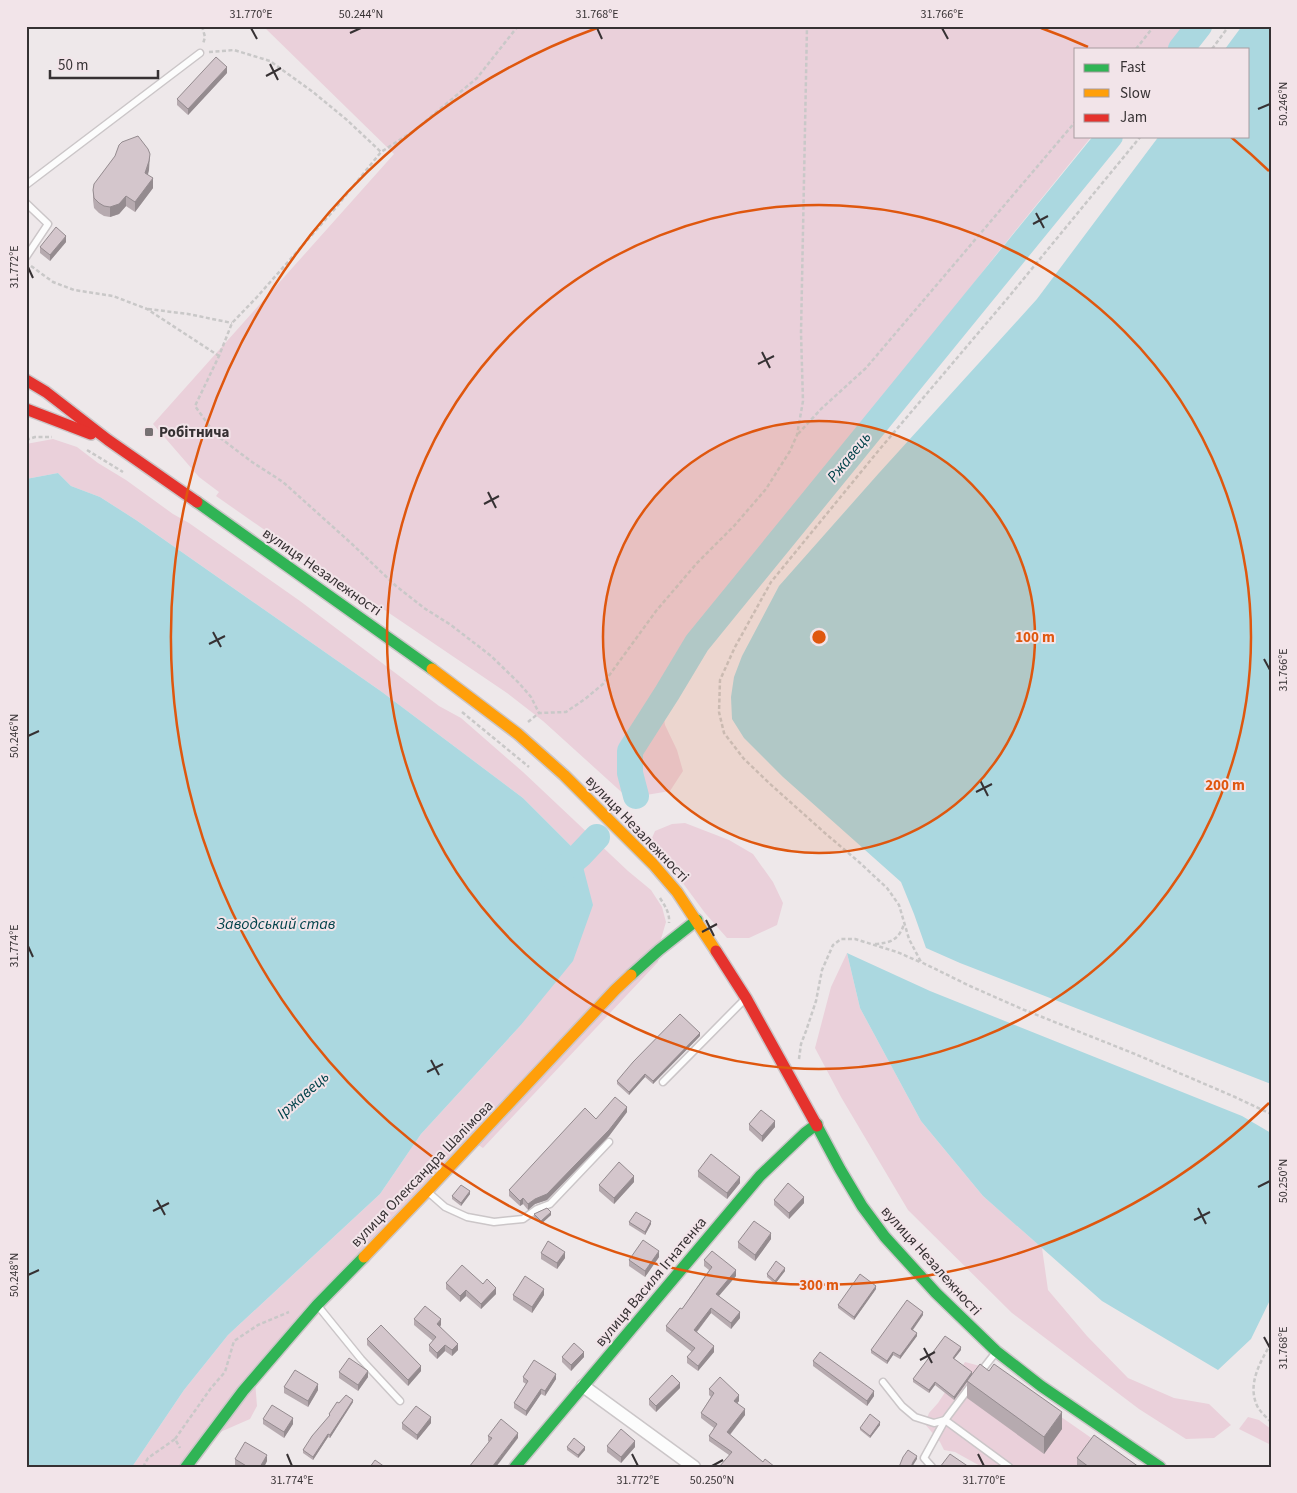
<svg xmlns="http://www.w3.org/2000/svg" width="1297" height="1493" font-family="'Source Sans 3',sans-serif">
  <rect width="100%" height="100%" fill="#eee8ea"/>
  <g fill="#ead0da">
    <polygon points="263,26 1214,26 1196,49 1076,49 1076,136 1092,136 995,256 723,605 689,660 661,700 665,725 677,750 683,771 670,791 628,798 543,721 507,693 358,592 356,594 216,496 219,492 199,477 153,424 394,154"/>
    <polygon points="53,439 77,447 98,463 126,480 173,514 189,523 300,601 439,706 461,718 523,772 628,871 651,890 662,907 666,922 661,939 658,962 483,1148 468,1138 255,1381 257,1406 250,1419 218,1433 180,1467 132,1467 184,1390 228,1335 380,1194 421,1134 520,1026 580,855 523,798 382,692 136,520 100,497 71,486 58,473 26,479 26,444"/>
    <polygon points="685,823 729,840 753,854 773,882 783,903 777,925 749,938 727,938 705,913 668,863 649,845 655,831 672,824"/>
    <polygon points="847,953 860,1008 921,1121 983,1196 1042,1248 1048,1290 1087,1336 1128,1378 1174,1398 1209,1404 1231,1425 1214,1438 1186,1439 1139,1409 1012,1313 908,1210 841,1097 815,1048 831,987"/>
    <polygon points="965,1362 980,1366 985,1372 995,1371 1133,1467 982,1467 955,1452 944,1450 940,1442 925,1424 929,1413 938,1403"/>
    <polygon points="1248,1417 1259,1420 1271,1429 1271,1445 1239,1429"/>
  </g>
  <g fill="#abd8e0">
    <polygon points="1242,26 1271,26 1271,1084 960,963 926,948 914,914 901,882 783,777 744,738 732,719 731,697 734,677 742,656 779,586 879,473 1037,299 1159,136 1248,136 1248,49 1225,49"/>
    <polygon points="58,473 71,486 100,497 136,520 382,692 523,798 580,855 593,905 573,961 520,1026 421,1134 380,1194 228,1335 184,1390 132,1467 26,1467 26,479"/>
    <polygon points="847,953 930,991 1242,1116 1271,1133 1271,1298 1251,1339 1218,1370 1102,1301 983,1196 921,1121 860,1008"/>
  </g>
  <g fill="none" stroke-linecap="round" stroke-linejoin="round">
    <g stroke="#abd8e0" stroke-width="26">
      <polyline points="1181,49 1199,26"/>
      <polyline points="636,796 630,773 630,751 667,693 697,643 1110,136"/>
      <polyline points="554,878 580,855 597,837"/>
    </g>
    <defs>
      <g id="lane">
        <polyline points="26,185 200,53"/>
        <polyline points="26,203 48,224 26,257"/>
        <polyline points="663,1082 745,999"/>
        <polyline points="428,1192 445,1207 467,1217 494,1222 523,1219 537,1209 550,1204 609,1142"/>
        <polyline points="318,1306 361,1359 400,1401"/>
        <polyline points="979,1374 996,1352"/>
        <polyline points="883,1382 902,1406 915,1417 934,1423 945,1420 924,1458 932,1467"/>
        <polyline points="972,1384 945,1420 1009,1467"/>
      </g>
      <polyline id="street" points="583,1386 694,1467"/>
      <g id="fast">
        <polyline points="197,502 432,669"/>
        <polyline points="631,975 659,950 697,920"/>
        <polyline points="817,1126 840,1169 862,1206 885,1237 936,1293 996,1351 1041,1386 1160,1467"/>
        <polyline points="186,1467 243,1391 317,1305 364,1257"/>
        <polyline points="515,1467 760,1176 805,1133 817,1124"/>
      </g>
      <g id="slow">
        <polyline points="432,669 518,734 564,775 653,864 677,892 716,951"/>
        <polyline points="364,1257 427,1191 615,990 631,975"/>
      </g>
      <g id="jam">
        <polyline points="26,380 46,392 108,440 197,502"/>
        <polyline points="26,409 91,434"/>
        <polyline points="716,951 746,998 817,1126"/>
      </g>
    </defs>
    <use href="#lane" stroke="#cbc6c8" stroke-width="9"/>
    <use href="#street" stroke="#cbc6c8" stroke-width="15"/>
    <use href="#fast" stroke="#cbc6c8" stroke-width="14"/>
    <use href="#slow" stroke="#cbc6c8" stroke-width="14"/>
    <use href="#jam" stroke="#cbc6c8" stroke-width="14"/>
    <g stroke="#c9c8c8" stroke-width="2.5" stroke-dasharray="4 2.5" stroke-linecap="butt">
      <polyline points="202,26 205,37 203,44"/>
      <polyline points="518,26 477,78 415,130 381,152 333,211 257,297 232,323 219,356 195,406 215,434 252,462 283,482 352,544 396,586 424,608 451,625 491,656 519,683 531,697 539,713"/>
      <polyline points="1136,49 1154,26"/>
      <polyline points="1212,49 1229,26"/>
      <polyline points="209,52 234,50 270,61 313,92 347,120 381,152"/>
      <polyline points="1141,136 1007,299 879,450 771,582 735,647 720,680 719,712 724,733 744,759 769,783 826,834 859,862 887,888 899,905 909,939 921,962 970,986 1022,1009 1135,1054 1235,1097 1271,1114"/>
      <polyline points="31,266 53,282 74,290 113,296 147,309 219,356"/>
      <polyline points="148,309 188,314 232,323"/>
      <polyline points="798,434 821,409 866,368 1076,121"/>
      <polyline points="26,440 35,437 52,437"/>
      <polyline points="87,450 123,472"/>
      <polyline points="462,712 529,767"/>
      <polyline points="528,722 539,713 566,712 585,699 603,684 656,611 697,563 734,526 766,489 790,451 797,435 803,401 801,333 807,26"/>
      <path d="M660,898C665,906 670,913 669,923"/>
      <path d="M875,944C890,943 899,940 904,924"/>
      <polyline points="799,1059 801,1044 806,1031 816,1001 822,970 833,945 841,939 855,939 897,952 920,962"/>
      <path d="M1271,1343C1261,1361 1248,1382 1256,1403C1258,1410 1266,1417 1271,1422"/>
      <polyline points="175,1439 211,1388 225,1372 234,1341 258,1325 289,1312"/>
      <polyline points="143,1467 148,1458 175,1439 180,1448"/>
    </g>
    <use href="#lane" stroke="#fcfcfc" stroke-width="6"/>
    <use href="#street" stroke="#fcfcfc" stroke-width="12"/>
    <use href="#fast" stroke="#30b455" stroke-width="11"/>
    <use href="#slow" stroke="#ff9f0a" stroke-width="11"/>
    <use href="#jam" stroke="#e5322d" stroke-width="11"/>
  </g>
  <g fill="#b6aaaf">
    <polygon points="227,73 188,115 177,105 177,99"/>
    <polygon points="149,170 148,175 153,188 135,212 126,206 119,214 110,217 104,216 99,213 94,208 93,200 93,190"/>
    <polygon points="66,242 50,261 40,253 40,247"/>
    <polygon points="700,1036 653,1084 645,1077 629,1095 617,1084 617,1081"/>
    <polygon points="627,1112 609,1136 547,1200 535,1204 528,1210 523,1204 520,1206 509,1196 509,1190 596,1119"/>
    <polygon points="749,1124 775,1127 762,1142 749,1130"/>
    <polygon points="698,1171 740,1183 727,1199 698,1177"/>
    <polygon points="634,1182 614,1204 599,1191 599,1185"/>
    <polygon points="470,1194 461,1206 452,1199 452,1196"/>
    <polygon points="774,1200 804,1203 789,1219 774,1205"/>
    <polygon points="534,1214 551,1215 541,1224 534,1217"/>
    <polygon points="629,1222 651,1224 645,1235 629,1225"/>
    <polygon points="771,1239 755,1261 738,1248 738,1242"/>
    <polygon points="541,1253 565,1258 557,1269 541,1259"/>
    <polygon points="659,1257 645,1277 629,1266 629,1260"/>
    <polygon points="704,1260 736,1276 719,1296 740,1318 731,1329 711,1313 697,1332 714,1352 698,1371 687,1363 687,1357 692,1352 666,1331 666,1326 682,1309 709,1270 704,1266"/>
    <polygon points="785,1271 775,1284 767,1277 767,1274"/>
    <polygon points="446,1283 483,1284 496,1294 481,1309 466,1296 460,1302 446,1289"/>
    <polygon points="876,1289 854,1320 838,1308 838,1305"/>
    <polygon points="513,1295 544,1295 532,1313 513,1300"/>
    <polygon points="923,1315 913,1330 917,1336 900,1359 893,1355 887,1364 871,1353 871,1350"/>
    <polygon points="414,1319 441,1325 440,1326 458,1350 452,1356 445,1351 437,1359 429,1351 429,1345 433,1341 414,1325"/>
    <polygon points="367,1339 421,1371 408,1386 367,1345"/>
    <polygon points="961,1350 954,1359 972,1375 1062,1429 1044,1454 967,1398 967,1382 954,1400 935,1385 929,1393 913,1382 913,1379"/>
    <polygon points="562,1357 584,1357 571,1371 562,1362"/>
    <polygon points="813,1361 874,1396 867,1406 813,1366"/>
    <polygon points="339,1372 368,1377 358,1391 339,1378"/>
    <polygon points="523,1377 556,1379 545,1396 541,1394 526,1416 514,1408 514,1403 526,1384 523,1382"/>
    <polygon points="284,1387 318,1390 308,1407 284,1393"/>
    <polygon points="680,1388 656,1412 649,1405 649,1399"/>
    <polygon points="709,1389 739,1401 737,1403 745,1415 730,1435 763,1462 775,1467 729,1455 709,1441 709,1436 714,1428 701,1418 701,1413 711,1397 709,1395"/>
    <polygon points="353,1402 330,1438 328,1437 313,1460 303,1453 303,1450 329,1417 329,1414 339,1403"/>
    <polygon points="263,1419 293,1424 284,1438 263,1424"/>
    <polygon points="402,1423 431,1423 417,1440 402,1429"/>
    <polygon points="880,1425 870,1438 860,1430 860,1428"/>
    <polygon points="488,1436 518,1438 489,1442 488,1441"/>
    <polygon points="607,1446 635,1447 621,1463 607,1452"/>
    <polygon points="567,1447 585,1450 578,1458 567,1450"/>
    <polygon points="1077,1458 1139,1467 1077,1467"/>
    <polygon points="235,1459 267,1461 264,1467 238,1467 235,1465"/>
  </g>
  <g fill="#948b8f">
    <polygon points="227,67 227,73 188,115 188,109"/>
    <polygon points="150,154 149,170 145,182 145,173"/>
    <polygon points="153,178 153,188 135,212 135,202"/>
    <polygon points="126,196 126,206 119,214 110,217 110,207"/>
    <polygon points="66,236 66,242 50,261 50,255"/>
    <polygon points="700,1033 700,1036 653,1084 653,1081"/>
    <polygon points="645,1074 645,1077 629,1095 629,1092"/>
    <polygon points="627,1107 627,1112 609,1136 547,1200 535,1204 528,1210 528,1204 535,1199"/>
    <polygon points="775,1121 775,1127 762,1142 762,1136"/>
    <polygon points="634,1176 634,1182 614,1204 614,1198"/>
    <polygon points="740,1177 740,1183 727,1199 727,1193"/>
    <polygon points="470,1191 470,1194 461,1206 461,1203"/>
    <polygon points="804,1197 804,1203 789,1219 789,1213"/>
    <polygon points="523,1198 523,1204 520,1206 520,1201"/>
    <polygon points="551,1212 551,1215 541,1224 541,1221"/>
    <polygon points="651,1221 651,1224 645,1235 645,1232"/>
    <polygon points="771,1233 771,1239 755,1261 755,1255"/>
    <polygon points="659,1251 659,1257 645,1277 645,1271"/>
    <polygon points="565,1252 565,1258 557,1269 557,1263"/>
    <polygon points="785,1268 785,1271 775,1284 775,1281"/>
    <polygon points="736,1270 736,1276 716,1299 716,1294"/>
    <polygon points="876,1286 876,1289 854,1320 854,1317"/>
    <polygon points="496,1288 496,1294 481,1309 481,1304"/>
    <polygon points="544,1289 544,1295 532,1313 532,1307"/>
    <polygon points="466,1290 466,1296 460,1302 460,1296"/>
    <polygon points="711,1308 711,1313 694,1335 694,1330"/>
    <polygon points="740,1312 740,1318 731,1329 731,1323"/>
    <polygon points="923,1312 923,1315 911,1332 911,1329"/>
    <polygon points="441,1319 441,1325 437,1330 437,1324"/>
    <polygon points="917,1333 917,1336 900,1359 900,1356"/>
    <polygon points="458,1344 458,1350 452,1356 452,1350"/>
    <polygon points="445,1345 445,1351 437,1359 437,1353"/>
    <polygon points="714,1346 714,1352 698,1371 698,1366"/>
    <polygon points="961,1347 961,1350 953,1360 953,1358"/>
    <polygon points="584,1352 584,1357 571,1371 571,1365"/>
    <polygon points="893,1352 893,1355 887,1364 887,1361"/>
    <polygon points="421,1366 421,1371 408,1386 408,1380"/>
    <polygon points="368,1371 368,1377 358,1391 358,1385"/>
    <polygon points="972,1372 972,1375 954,1400 954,1397"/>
    <polygon points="556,1374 556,1379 545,1396 545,1391"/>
    <polygon points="935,1382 935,1385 929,1393 929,1390"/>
    <polygon points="680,1383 680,1388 656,1412 656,1406"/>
    <polygon points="318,1384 318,1390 308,1407 308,1401"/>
    <polygon points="541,1389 541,1394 526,1416 526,1411"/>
    <polygon points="874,1391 874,1396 867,1406 867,1401"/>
    <polygon points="739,1395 739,1401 734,1407 734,1401"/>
    <polygon points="353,1400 353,1402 330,1438 330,1435"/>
    <polygon points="745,1409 745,1415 727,1438 727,1432"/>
    <polygon points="1062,1412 1062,1429 1044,1454 1044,1437"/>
    <polygon points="431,1417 431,1423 417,1440 417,1435"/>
    <polygon points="293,1418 293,1424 284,1438 284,1432"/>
    <polygon points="880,1422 880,1425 870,1438 870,1436"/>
    <polygon points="518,1433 518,1438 496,1467 492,1467"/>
    <polygon points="328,1434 328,1437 313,1460 313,1457"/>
    <polygon points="635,1441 635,1447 621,1463 621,1457"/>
    <polygon points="585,1447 585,1450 578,1458 578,1455"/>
    <polygon points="267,1455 267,1461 264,1467 260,1467"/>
    <polygon points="917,1456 917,1459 912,1467 911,1467 913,1462"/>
  </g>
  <g fill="#d4c6cc" stroke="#948b8f">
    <polygon points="216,57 227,67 188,109 177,99"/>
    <polygon points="138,136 148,149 150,154 149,161 145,173 153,178 135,202 126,196 119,204 110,207 104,206 99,203 94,198 93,190 94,184 115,156 119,145 122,142"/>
    <polygon points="56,227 66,236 50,255 40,247"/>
    <polygon points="680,1014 700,1033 653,1081 645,1074 629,1092 617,1081 633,1062"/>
    <polygon points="615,1097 627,1107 609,1130 547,1194 535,1199 528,1204 523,1198 520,1201 509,1190 585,1108 596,1119"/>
    <polygon points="761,1110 775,1121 762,1136 749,1124"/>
    <polygon points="711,1154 740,1177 727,1193 698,1171"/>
    <polygon points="619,1162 634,1176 614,1198 599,1185"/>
    <polygon points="788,1183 804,1197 789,1213 774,1200"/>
    <polygon points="461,1185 470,1191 461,1203 452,1196"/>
    <polygon points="547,1208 551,1212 541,1221 534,1214"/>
    <polygon points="636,1212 651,1221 645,1232 629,1222"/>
    <polygon points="754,1221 771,1233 755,1255 738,1242"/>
    <polygon points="643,1240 659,1251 645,1271 629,1260"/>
    <polygon points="548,1241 565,1252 557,1263 541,1253"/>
    <polygon points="712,1251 736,1270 716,1294 740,1312 731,1323 711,1308 694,1330 714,1346 698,1366 687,1357 695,1348 666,1326 680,1308 682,1309 712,1267 704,1260"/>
    <polygon points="776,1261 785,1268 775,1281 767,1274"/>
    <polygon points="462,1265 483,1284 487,1279 496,1288 481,1304 466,1290 460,1296 446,1283"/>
    <polygon points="860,1274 876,1286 854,1317 838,1305"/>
    <polygon points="525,1276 544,1289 532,1307 513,1295"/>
    <polygon points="907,1300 923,1312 911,1329 917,1333 900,1356 893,1352 887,1361 871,1350"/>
    <polygon points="425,1306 441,1319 437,1324 458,1344 452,1350 445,1345 437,1353 429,1345 436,1337 414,1319"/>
    <polygon points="381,1325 421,1366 408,1380 367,1339"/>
    <polygon points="945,1336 961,1347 953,1358 972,1372 954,1397 935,1382 929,1390 913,1379"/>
    <polygon points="574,1343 584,1352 571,1365 562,1357"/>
    <polygon points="820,1352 874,1391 867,1401 813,1361"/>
    <polygon points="349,1358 368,1371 358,1385 339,1372"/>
    <polygon points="534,1360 556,1374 545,1391 541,1389 526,1411 514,1403 528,1381 523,1377"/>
    <polygon points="980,1364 989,1371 994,1364 1062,1412 1044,1437 967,1381"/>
    <polygon points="295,1370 318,1384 308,1401 284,1387"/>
    <polygon points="672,1375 680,1383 656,1406 649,1399"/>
    <polygon points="720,1377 739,1395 734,1401 745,1409 727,1432 763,1462 765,1459 775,1467 719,1467 732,1452 709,1436 717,1424 701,1413 714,1393 709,1389"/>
    <polygon points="346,1395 353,1400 330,1435 328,1434 313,1457 303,1450 312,1436 330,1415 329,1414 337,1402 339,1403"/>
    <polygon points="272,1405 293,1418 284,1432 263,1419"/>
    <polygon points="416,1406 431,1417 417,1435 402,1423"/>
    <polygon points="870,1414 880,1422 870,1436 860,1428"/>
    <polygon points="501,1419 518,1433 492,1467 469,1467 492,1438 488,1436"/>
    <polygon points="621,1429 635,1441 621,1457 607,1446"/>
    <polygon points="1094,1435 1139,1467 1089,1467 1077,1458"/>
    <polygon points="574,1438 585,1447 578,1455 567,1447"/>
    <polygon points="245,1442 267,1455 260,1467 248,1467 235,1459"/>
    <polygon points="908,1450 917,1456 913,1462 911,1467 899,1467 903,1457"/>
    <polygon points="950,1454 969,1467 940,1467"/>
    <polygon points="375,1460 385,1467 370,1467"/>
  </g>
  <path fill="none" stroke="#363133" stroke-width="2" d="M251,28L257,39M597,28L602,39M942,28L948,39M350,33L361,28M270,64L278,80M266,76L281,68M1258,109L1270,104M1036,213L1044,228M1033,224L1048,216M28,267L33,278M762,352L770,368M758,364L774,356M488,492L496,508M484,504L499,496M213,632L221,647M209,644L225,636M1264,659L1270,670M28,736L39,731M980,780L988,796M976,792L992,784M706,920L714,936M702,932L717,924M28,946L33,957M431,1060L439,1075M427,1072L443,1064M1258,1187L1270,1181M157,1200L165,1215M1198,1208L1206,1224M153,1211L169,1203M1194,1220L1210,1212M28,1275L39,1270M1264,1337L1270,1348M924,1348L932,1363M920,1360L935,1352M287,1454L292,1466M632,1454L638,1466M978,1454L984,1466M712,1466L723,1460"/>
  <circle cx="819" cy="637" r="216" fill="#df570e" fill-opacity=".12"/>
  <g fill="none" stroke="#df570e" stroke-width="2.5">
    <circle cx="819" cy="637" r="216"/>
    <circle cx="819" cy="637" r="432"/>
    <path d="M1269 1103A648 648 0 1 1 597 28M1041 28A648 648 0 0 1 1088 47M1231 137A648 648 0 0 1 1269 171"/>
  </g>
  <rect fill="#767173" stroke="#f2e4e9" stroke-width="2" x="144" y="427" width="10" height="10" rx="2.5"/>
  <g text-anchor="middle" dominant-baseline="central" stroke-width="4" stroke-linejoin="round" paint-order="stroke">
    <g font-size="15" font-weight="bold" fill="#363133" stroke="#f2e4e9" text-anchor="start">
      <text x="159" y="432">Робітнича</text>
    </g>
    <g font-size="15" fill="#363133" stroke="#f2e4e9">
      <text transform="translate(322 572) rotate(35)">вулиця Незалежності</text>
      <text transform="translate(637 829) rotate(46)">вулиця Незалежності</text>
      <text transform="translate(422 1174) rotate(-46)">вулиця Олександра Шалімова</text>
      <text transform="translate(931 1261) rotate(48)">вулиця Незалежності</text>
      <text transform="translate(651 1282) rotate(-50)">вулиця Василя Ігнатенка</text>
    </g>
    <g font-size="16" font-style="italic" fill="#00424a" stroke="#f2e4e9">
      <text transform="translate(849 457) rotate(-51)">Ржавець</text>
      <text x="276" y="924">Заводський став</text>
      <text transform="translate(303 1095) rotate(-41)">Іржавець</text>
    </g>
  </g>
  <circle cx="819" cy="637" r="8" fill="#df570e" stroke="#f2e4e9" stroke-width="2.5"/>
  <g font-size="15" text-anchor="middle" font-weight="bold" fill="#df570e" stroke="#f2e4e9" stroke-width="4" stroke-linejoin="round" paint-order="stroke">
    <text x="1035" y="642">100 m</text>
    <text x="1225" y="790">200 m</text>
    <text x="819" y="1290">300 m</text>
  </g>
  <rect width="1297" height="1493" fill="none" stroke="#f2e4e9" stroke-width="55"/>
  <rect x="1074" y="48" width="175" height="90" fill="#f2e4e9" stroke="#a79ca0"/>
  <rect x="1084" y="64" width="25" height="8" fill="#30b455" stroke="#a79ca0"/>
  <text x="1120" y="72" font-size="15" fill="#363133">Fast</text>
  <rect x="1084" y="89" width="25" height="8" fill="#ff9f0a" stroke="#a79ca0"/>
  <text x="1120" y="98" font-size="15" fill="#363133">Slow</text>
  <rect x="1084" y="114" width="25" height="8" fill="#e5322d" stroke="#a79ca0"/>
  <text x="1120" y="122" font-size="15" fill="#363133">Jam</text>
  <path d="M50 70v8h108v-8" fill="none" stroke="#363133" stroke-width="2.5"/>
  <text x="58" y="70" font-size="15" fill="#363133" stroke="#f2e4e9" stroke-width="4" paint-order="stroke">50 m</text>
  <rect x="28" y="28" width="1242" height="1438" fill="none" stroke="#363133" stroke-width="2"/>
  <g font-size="12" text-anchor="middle" fill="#363133">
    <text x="251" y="18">31.770°E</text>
    <text x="361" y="18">50.244°N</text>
    <text x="597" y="18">31.768°E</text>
    <text x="942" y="18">31.766°E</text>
    <text transform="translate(1283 104) rotate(-90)" y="4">50.246°N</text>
    <text transform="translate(14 267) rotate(-90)" y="4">31.772°E</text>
    <text transform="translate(1283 670) rotate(-90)" y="4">31.766°E</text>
    <text transform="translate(14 736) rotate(-90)" y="4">50.246°N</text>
    <text transform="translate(14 946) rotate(-90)" y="4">31.774°E</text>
    <text transform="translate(1283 1181) rotate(-90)" y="4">50.250°N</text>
    <text transform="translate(14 1275) rotate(-90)" y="4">50.248°N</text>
    <text transform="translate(1283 1348) rotate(-90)" y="4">31.768°E</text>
    <text x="292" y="1484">31.774°E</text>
    <text x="638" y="1484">31.772°E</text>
    <text x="712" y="1484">50.250°N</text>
    <text x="984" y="1484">31.770°E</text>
  </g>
</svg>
